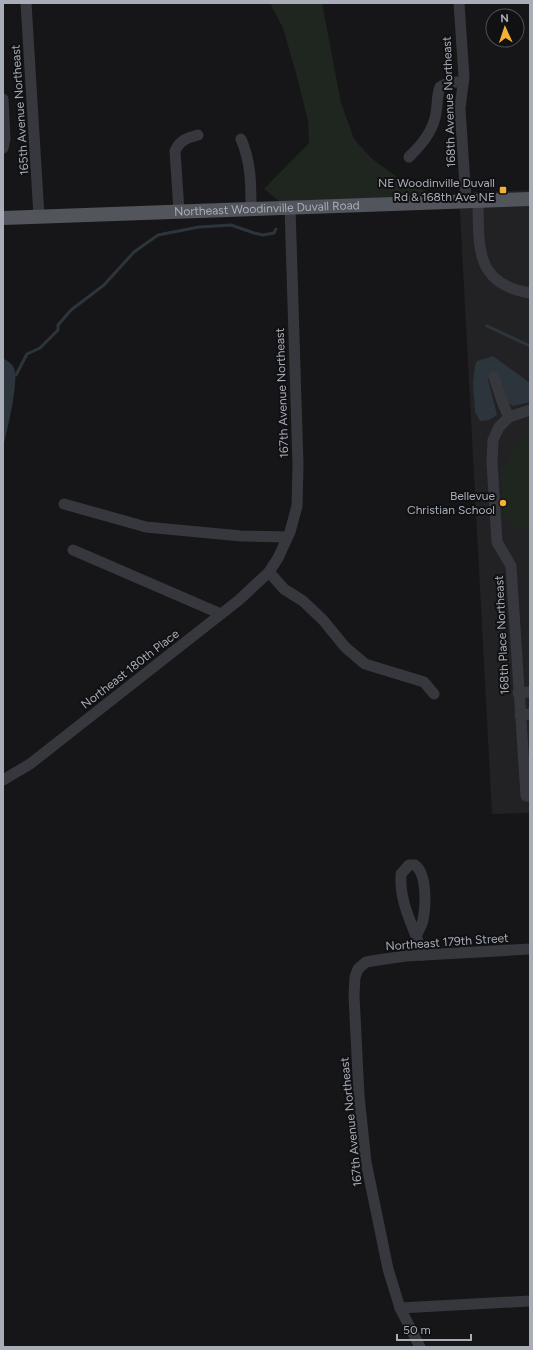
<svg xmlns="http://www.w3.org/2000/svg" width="533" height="1350" font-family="Figtree,sans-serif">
  <rect width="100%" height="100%" fill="#161618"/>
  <polygon fill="#222225" points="530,190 530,813 492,814 459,193"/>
  <g fill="#1e261f">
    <polygon points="270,3 322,3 341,103 354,139 371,158 401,180 435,195 280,202 264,189 309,143 308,121 296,73 283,28"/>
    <path d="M530,435V531L513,527L502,515L501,469C510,458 517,442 530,435Z"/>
  </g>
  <g fill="#2c353c">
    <polygon points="493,356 530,383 530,402 513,406 508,403 491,374 488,379 497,415 489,420 480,421 475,412 473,383 475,365 477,361"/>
    <path d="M3,358C6,360 11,363 13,366C21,378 6,432 3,449Z"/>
  </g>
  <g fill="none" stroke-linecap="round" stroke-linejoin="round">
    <g stroke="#2c353c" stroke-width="3">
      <polyline points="487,326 530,346"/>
      <polyline points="16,375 27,354 40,348 58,330 58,325 71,310 104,285 134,252 158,235 199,227 231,225 254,233 263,235 274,233 276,229"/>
    </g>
    <g stroke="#37383d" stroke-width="11">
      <polyline points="26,3 39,216"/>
      <polyline points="459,3 464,77 460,108 466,201"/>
      <polyline points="3,99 5,139 3,148"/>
      <path d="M241,139C251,162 251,184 251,208"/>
      <path d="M409,157C420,146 431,134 435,118C438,107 436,98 440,87L449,82H463"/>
      <path d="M478,201C479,246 474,284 530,293"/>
      <path d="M179,211L175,151C180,140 187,138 198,135"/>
      <polyline points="494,377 503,404 509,417"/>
      <polyline points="530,410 509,417 499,427 493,440 492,463 497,542 511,566 526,796 530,796"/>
      <polyline points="64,504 146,527 241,536 287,537"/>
      <polyline points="73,550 221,614"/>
      <polyline points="269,572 284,589 303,601 323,620 345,647 365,664 424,682 434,694"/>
      <polyline points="518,693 530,692"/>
      <polyline points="520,715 530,714"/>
      <polyline points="3,780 30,764 239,600 269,572 278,558 290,532 297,506 298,465 290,207"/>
      <path d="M417,934C419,930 422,925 423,920C426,906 427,873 415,865H409L401,874C399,904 414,927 423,955"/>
      <polyline points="400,1308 530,1301"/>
      <polyline points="420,1347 400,1308 388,1269 366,1162 359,1096 354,995 355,977 358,969 366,962 378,960 406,956 530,949"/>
    </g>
    <path stroke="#53555c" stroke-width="14" id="s1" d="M3,218L530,199"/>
  </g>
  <g fill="#f2b134" stroke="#111113" stroke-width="1.5">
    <rect x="499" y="186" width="8" height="8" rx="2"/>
    <circle cx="503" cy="503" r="4"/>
  </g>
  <g text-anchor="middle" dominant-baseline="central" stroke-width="4" stroke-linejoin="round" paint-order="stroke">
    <g font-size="12" fill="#a8adb8" stroke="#111113">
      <text transform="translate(449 102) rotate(-92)">168th Avenue Northeast</text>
      <text transform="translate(20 110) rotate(-94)">165th Avenue Northeast</text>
      <text stroke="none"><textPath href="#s1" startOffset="264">Northeast Woodinville Duvall Road</textPath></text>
      <text transform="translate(282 393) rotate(-92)">167th Avenue Northeast</text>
      <text transform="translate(502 635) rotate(-93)">168th Place Northeast</text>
      <text transform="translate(130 669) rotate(-38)">Northeast 180th Place</text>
      <text transform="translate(447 942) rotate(-4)">Northeast 179th Street</text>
      <text transform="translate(351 1122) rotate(-96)">167th Avenue Northeast</text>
    </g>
    <g font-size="12" fill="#a8adb8" stroke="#111113" text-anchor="end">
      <text x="495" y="183">NE Woodinville Duvall<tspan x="495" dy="14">Rd &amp; 168th Ave NE</tspan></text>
      <text x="495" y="496">Bellevue<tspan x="495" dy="14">Christian School</tspan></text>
    </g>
  </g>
  <rect width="533" height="1350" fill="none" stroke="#a8adb8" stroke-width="8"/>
  <g transform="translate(505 28) rotate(357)"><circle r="19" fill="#111113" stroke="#4d4f55"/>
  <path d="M0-3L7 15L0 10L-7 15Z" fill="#f2b134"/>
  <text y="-6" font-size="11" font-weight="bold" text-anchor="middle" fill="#a8adb8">N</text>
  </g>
  <path d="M397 1334v6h74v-6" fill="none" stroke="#a8adb8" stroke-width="2"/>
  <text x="403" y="1334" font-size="12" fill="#a8adb8" stroke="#111113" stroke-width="3" paint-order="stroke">50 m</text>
</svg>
